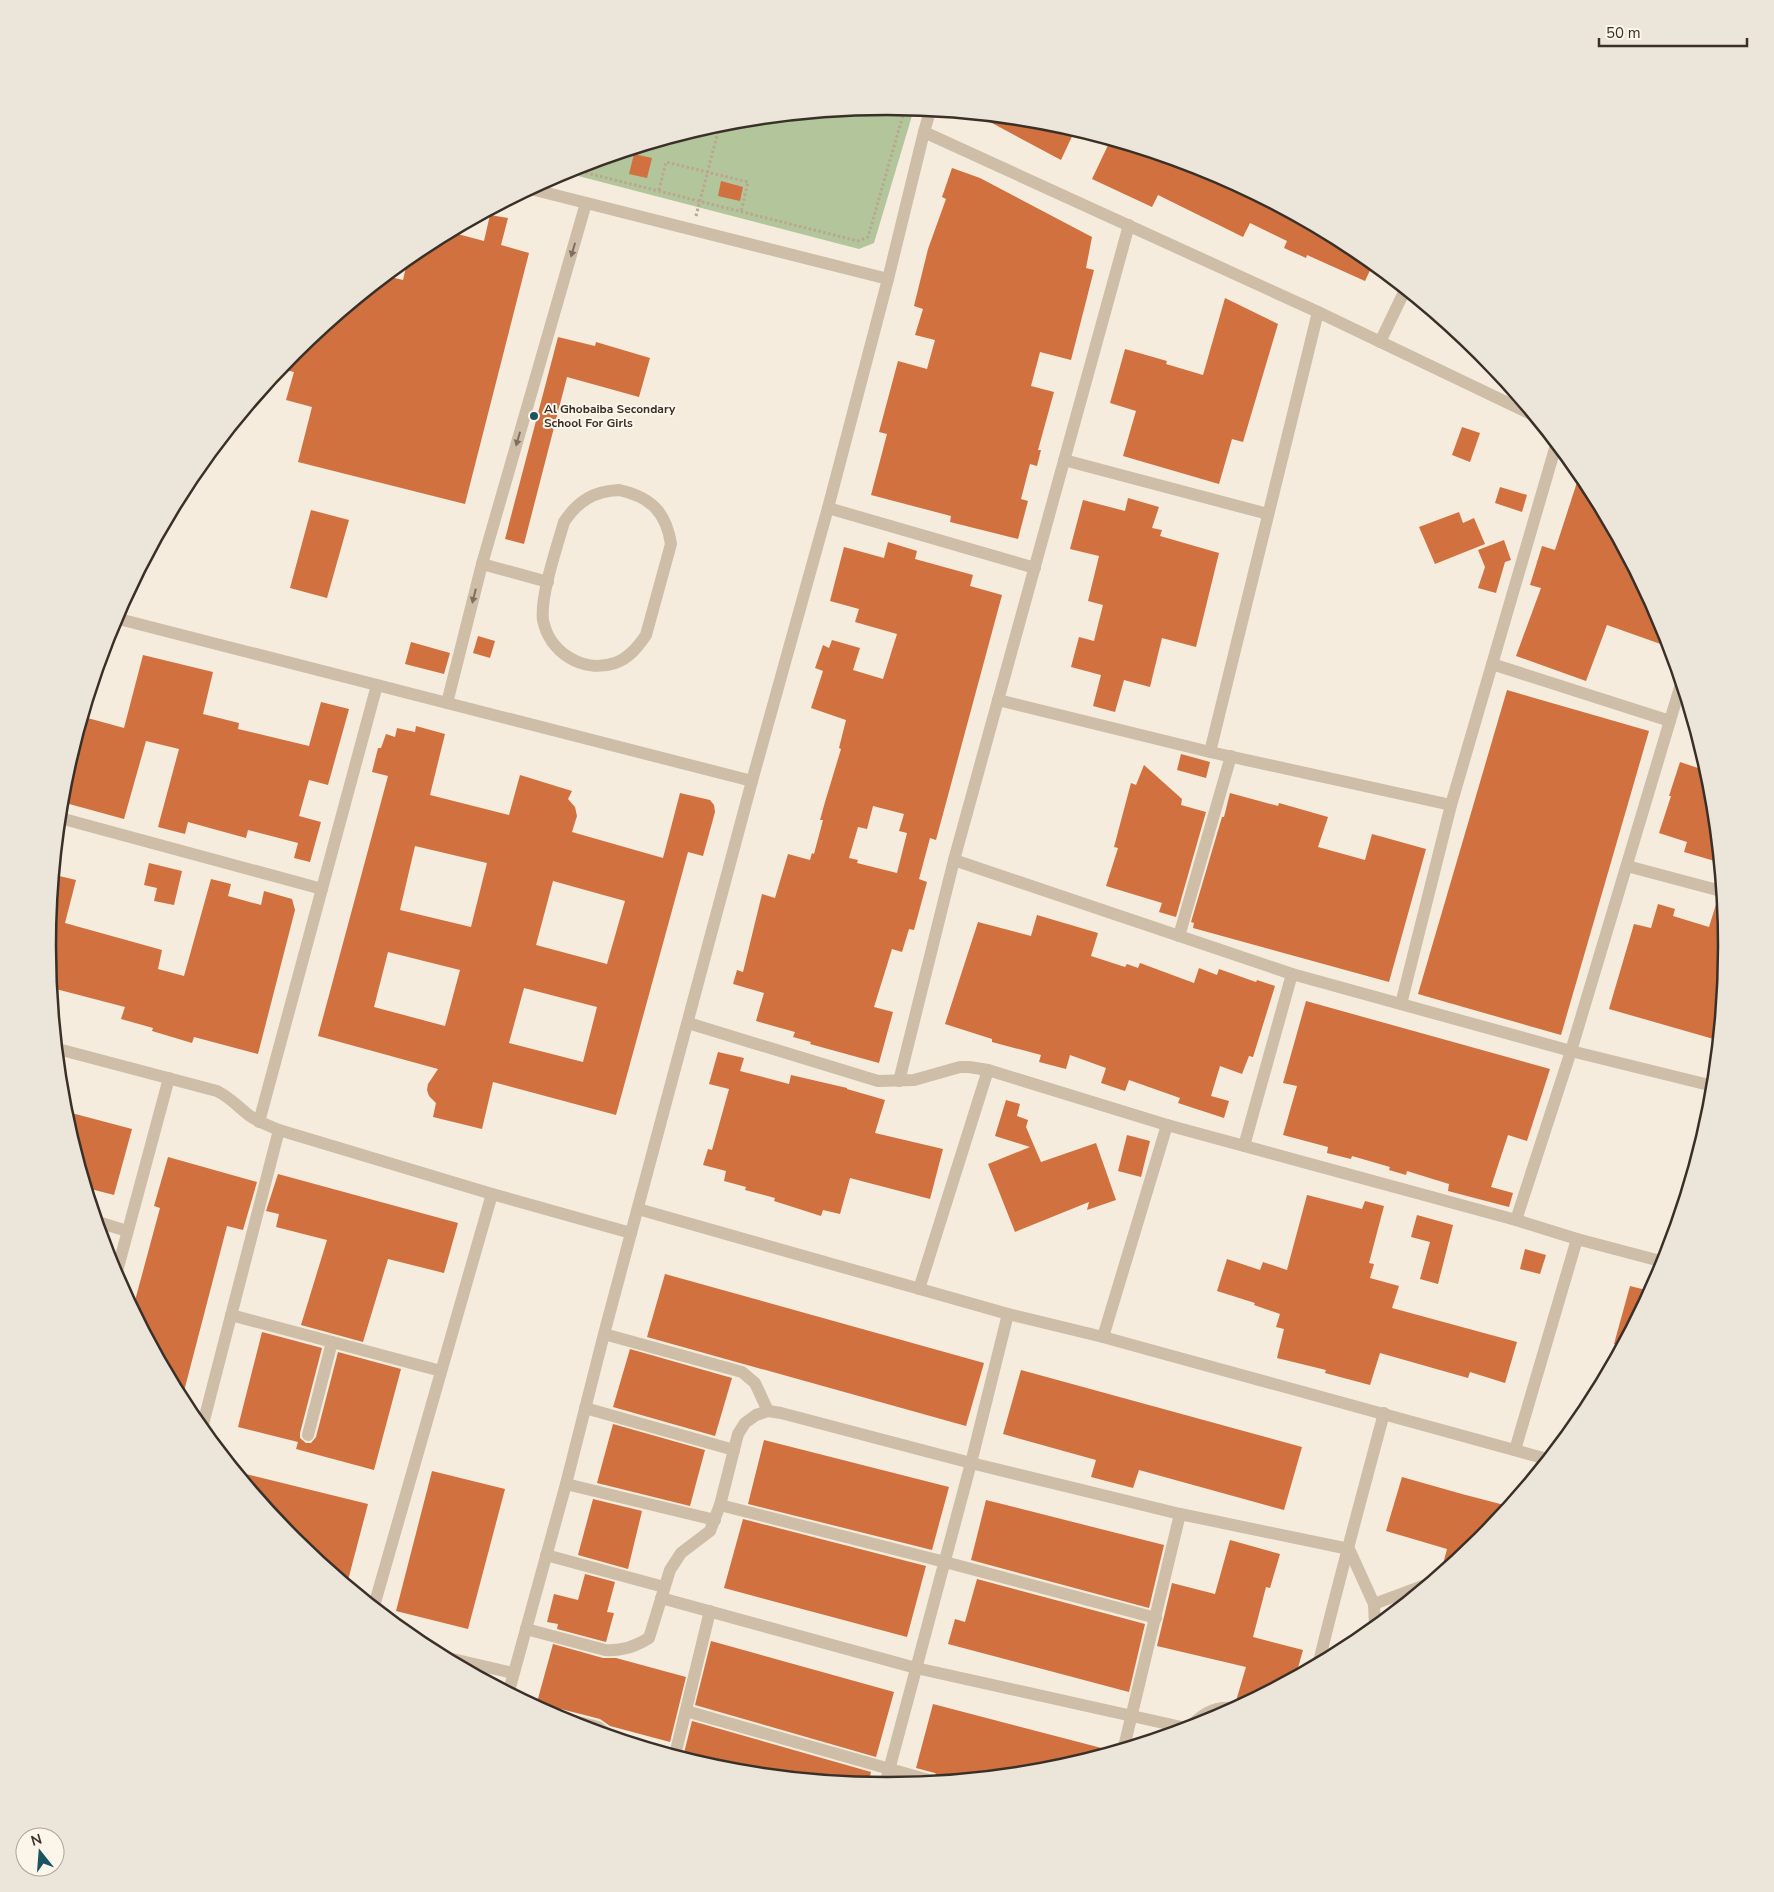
<svg xmlns="http://www.w3.org/2000/svg" width="1774" height="1892" font-family="'Nunito Sans',sans-serif">
  <rect width="100%" height="100%" fill="#f5ecdd"/>
  <polygon fill="#b3c59b" points="887,107 914,109 874,243 859,249 563,172 724,123"/>
  <g fill="#d0713f" fill-rule="evenodd">
    <polygon points="977,115 1051,123 1075,130 1061,160"/>
    <polygon points="1110,141 1209,171 1354,248 1373,264 1365,281 1307,255 1306,258 1284,248 1287,241 1250,223 1243,237 1158,195 1152,207 1092,179"/>
    <polygon points="634,154 652,158 647,178 629,174"/>
    <polygon points="952,168 980,178 1092,237 1086,268 1094,270 1071,360 1040,352 1031,386 1054,392 1038,450 1041,450 1037,466 1030,464 1021,499 1028,501 1018,539 950,522 951,516 871,495 887,434 879,432 898,361 927,369 935,340 915,335 923,309 914,306 928,249 946,199 942,197"/>
    <polygon points="721,181 743,187 740,201 718,196"/>
    <polygon points="490,215 508,218 501,245 529,253 465,504 298,462 312,407 286,400 294,372 280,369 294,352 387,276 403,280 408,258 421,248 450,232 484,241"/>
    <polygon points="1225,298 1278,324 1243,442 1232,439 1219,484 1123,456 1136,411 1110,403 1125,349 1167,361 1166,364 1203,375"/>
    <polygon points="558,337 595,346 596,342 650,358 639,397 567,377 524,544 505,539"/>
    <polygon points="1462,427 1480,433 1470,462 1452,455"/>
    <polygon points="1580,473 1585,480 1663,625 1669,647 1607,625 1586,681 1516,656 1541,588 1530,585 1542,546 1555,550"/>
    <polygon points="1500,487 1527,495 1522,512 1495,503"/>
    <polygon points="1128,498 1159,507 1152,528 1162,530 1160,536 1219,553 1196,647 1162,638 1150,687 1124,680 1115,712 1093,706 1101,675 1071,667 1079,637 1094,641 1103,605 1088,601 1099,556 1070,549 1083,500 1125,511"/>
    <polygon points="311,510 349,520 327,598 290,588"/>
    <polygon points="1459,512 1463,523 1474,518 1485,544 1435,564 1419,527"/>
    <polygon points="1504,540 1511,560 1505,562 1496,593 1478,588 1485,567 1478,550"/>
    <path d="M888,542L917,551L915,559L973,575L970,586L1002,595L936,840L930,838L919,879L927,882L914,930L909,929L902,952L892,949L874,1007L893,1012L879,1063L810,1044L811,1042L793,1037L795,1032L756,1021L764,993L733,984L737,970L743,972L762,894L775,898L788,854L810,860L812,853L814,854L823,820H820L825,802L841,749L839,748L846,720L811,708L823,671L815,668L823,645L829,648L832,640L860,648L853,670L883,679L897,634L855,622L859,609L830,601L844,547L884,558ZM873,806L904,814L899,831L907,833L897,873L857,863L858,860L849,858L858,827L867,829Z"/>
    <polygon points="478,636 495,641 490,658 473,653"/>
    <polygon points="411,642 450,653 444,674 405,664"/>
    <polygon points="143,655 213,672 203,714 239,723 238,729 309,746 321,702 349,709 328,785 309,780 299,816 321,822 310,862 294,858 298,843 248,830 246,838 188,822 185,834 158,827 179,749 146,741 124,819 62,802 64,782 84,717 124,728"/>
    <polygon points="1507,690 1649,731 1561,1035 1418,994"/>
    <path d="M416,726L445,734L430,795L509,815L520,775L572,791L568,799L575,807L577,816L572,832L663,858L680,793L710,800L714,805L715,812L703,856L688,852L616,1115L493,1082L482,1129L433,1117L436,1103L429,1096L427,1090L428,1084L438,1069L318,1036L388,776L372,772L378,748H381L386,734L395,737L397,728L415,732ZM415,846L487,863L471,927L400,910ZM553,881L625,901L607,964L536,945ZM388,952L460,970L445,1026L374,1007ZM524,988L597,1007L583,1062L509,1043Z"/>
    <polygon points="1181,754 1210,762 1206,778 1177,770"/>
    <polygon points="1680,762 1707,771 1710,782 1718,862 1684,852 1687,842 1659,833 1671,796 1669,796"/>
    <polygon points="1144,765 1182,799 1181,805 1206,812 1176,917 1159,912 1162,903 1106,886 1118,848 1114,847 1131,783 1136,785"/>
    <polygon points="1230,793 1278,806 1279,803 1328,817 1318,847 1365,860 1372,834 1426,849 1389,982 1193,928 1194,923 1191,922 1222,817 1224,817"/>
    <polygon points="149,863 182,871 174,905 154,901 157,888 144,885"/>
    <polygon points="55,875 76,880 65,923 162,950 158,969 184,976 211,879 231,884 228,896 261,905 264,891 292,899 295,910 258,1054 194,1037 192,1043 152,1031 153,1028 121,1019 125,1007 52,988 48,946"/>
    <polygon points="1718,898 1722,899 1726,946 1717,1040 1609,1009 1634,924 1651,928 1658,904 1675,909 1673,916 1709,927"/>
    <polygon points="1037,915 1098,933 1091,956 1125,967 1127,964 1138,968 1140,963 1194,983 1199,968 1217,975 1219,969 1256,982 1257,980 1275,986 1253,1057 1249,1056 1242,1074 1220,1066 1211,1096 1229,1101 1224,1118 1178,1103 1180,1098 1129,1080 1125,1091 1101,1083 1106,1068 1070,1055 1066,1069 1039,1062 1041,1055 992,1042 992,1039 945,1024 978,922 1031,936"/>
    <polygon points="1306,1001 1550,1069 1527,1141 1508,1135 1491,1187 1513,1193 1509,1207 1448,1191 1449,1184 1407,1171 1406,1175 1389,1170 1390,1167 1352,1156 1351,1159 1327,1153 1328,1147 1283,1135 1297,1086 1283,1083"/>
    <polygon points="718,1052 744,1058 740,1071 789,1084 791,1075 847,1088 847,1089 885,1100 875,1133 943,1149 930,1199 850,1178 840,1214 823,1210 821,1216 774,1201 775,1198 745,1190 746,1187 724,1181 726,1171 703,1165 708,1149 712,1150 729,1089 709,1084"/>
    <polygon points="1006,1100 1020,1104 1017,1116 1028,1120 1026,1127 1041,1162 1096,1143 1116,1200 1087,1210 1089,1202 1015,1232 988,1164 1030,1147 995,1136"/>
    <polygon points="64,1111 132,1129 114,1195 87,1188"/>
    <polygon points="1127,1135 1150,1141 1141,1177 1118,1171"/>
    <polygon points="168,1157 257,1182 243,1230 227,1226 182,1399 133,1308 160,1208 154,1206"/>
    <polygon points="278,1174 458,1223 444,1273 388,1259 363,1342 301,1325 327,1240 276,1227 279,1214 266,1211"/>
    <polygon points="1307,1195 1362,1209 1365,1201 1384,1206 1369,1263 1374,1264 1370,1278 1399,1286 1392,1308 1517,1342 1505,1383 1470,1372 1468,1378 1380,1353 1370,1385 1325,1373 1326,1370 1277,1358 1284,1329 1276,1327 1280,1314 1254,1305 1255,1303 1217,1291 1227,1259 1260,1270 1263,1262 1287,1270"/>
    <polygon points="1417,1215 1453,1225 1438,1284 1420,1279 1430,1242 1411,1237"/>
    <polygon points="1525,1249 1546,1255 1540,1274 1520,1269"/>
    <polygon points="665,1274 984,1363 966,1426 647,1337"/>
    <polygon points="1630,1286 1646,1290 1642,1307 1620,1347 1614,1344"/>
    <polygon points="262,1332 322,1348 300,1433 300,1438 306,1443 311,1443 316,1437 338,1352 401,1369 374,1470 296,1449 298,1442 238,1427"/>
    <polygon points="630,1349 732,1378 715,1436 613,1407"/>
    <polygon points="1021,1370 1302,1447 1284,1510 1139,1470 1133,1488 1091,1477 1096,1460 1003,1434"/>
    <polygon points="613,1424 705,1450 690,1506 597,1483"/>
    <polygon points="764,1440 949,1487 932,1550 748,1504"/>
    <polygon points="432,1471 505,1489 468,1629 396,1611"/>
    <polygon points="238,1472 368,1504 347,1584 293,1539"/>
    <polygon points="1402,1477 1462,1494 1508,1506 1480,1540 1441,1572 1447,1549 1386,1531"/>
    <polygon points="593,1499 642,1511 628,1569 578,1555"/>
    <polygon points="986,1500 1164,1545 1149,1608 971,1560"/>
    <polygon points="743,1519 926,1566 907,1637 724,1588"/>
    <polygon points="1230,1540 1280,1554 1270,1588 1266,1587 1253,1637 1303,1650 1296,1675 1240,1704 1236,1701 1246,1667 1157,1646 1172,1583 1215,1594"/>
    <polygon points="585,1574 615,1582 607,1612 614,1613 606,1642 557,1629 558,1624 547,1622 554,1594 578,1600"/>
    <polygon points="977,1579 1145,1624 1129,1692 948,1644 955,1619 965,1622"/>
    <polygon points="711,1641 894,1692 876,1757 695,1705"/>
    <polygon points="553,1644 603,1658 616,1658 686,1677 670,1742 610,1726 600,1719 557,1708 550,1710 536,1706"/>
    <polygon points="933,1704 1113,1751 1050,1769 944,1780 940,1779 935,1773 916,1768"/>
    <polygon points="692,1721 871,1772 868,1784 723,1769 683,1757"/>
  </g>
  <g fill="none" stroke-linecap="round" stroke-linejoin="round">
    <g stroke="#baa791" stroke-width="3" stroke-dasharray="2.5 2.5" stroke-linecap="butt">
      <polyline points="571,169 858,241 868,237 905,108"/>
      <polyline points="659,190 666,162 748,182 741,212"/>
      <polyline points="696,216 720,124"/>
    </g>
    <g stroke="#cebda7" stroke-width="12">
      <polyline points="924,132 1318,312 1531,414"/>
      <polyline points="531,189 888,279"/>
      <polyline points="1380,342 1405,290"/>
      <polyline points="1064,460 1268,514"/>
      <path d="M619,490C651,497 666,512 671,544L646,635C638,647 629,658 615,663C583,674 549,652 543,620C540,596 557,547 564,522C578,501 594,491 619,490Z"/>
      <polyline points="828,508 1035,568"/>
      <polyline points="482,564 548,582"/>
      <polyline points="115,618 752,781"/>
      <polyline points="1492,664 1670,721"/>
      <polyline points="998,700 1210,752 1451,805"/>
      <polyline points="447,703 482,564 586,203"/>
      <polyline points="1210,752 1318,312"/>
      <polyline points="60,818 322,889"/>
      <polyline points="954,860 1292,974 1571,1051 1713,1086"/>
      <polyline points="1627,866 1721,891"/>
      <polyline points="1179,936 1231,756"/>
      <polyline points="1401,1004 1451,805 1556,445"/>
      <polyline points="688,1023 878,1081 914,1080 960,1067 969,1067 988,1070 1167,1125 1516,1220 1577,1239 1664,1262"/>
      <path d="M58,1049L217,1091C231,1098 237,1106 250,1116C259,1122 269,1126 279,1130L492,1194L631,1233"/>
      <polyline points="899,1081 954,860 1129,225"/>
      <polyline points="259,1122 377,685"/>
      <polyline points="1244,1146 1292,974"/>
      <polyline points="638,1209 1008,1314 1103,1337 1547,1459"/>
      <polyline points="1516,1220 1571,1051 1681,684"/>
      <polyline points="98,1222 127,1231"/>
      <polyline points="116,1275 169,1078"/>
      <polyline points="919,1289 988,1070"/>
      <polyline points="231,1315 441,1371"/>
      <polyline points="604,1334 742,1372 755,1383 768,1411"/>
      <polyline points="1103,1337 1167,1125"/>
      <polyline points="585,1408 734,1450"/>
      <polyline points="202,1428 279,1130"/>
      <polyline points="308,1435 332,1342"/>
      <polyline points="1515,1450 1577,1239"/>
      <polyline points="566,1484 715,1520"/>
      <polyline points="720,1505 945,1562 1156,1618"/>
      <polyline points="546,1555 664,1587"/>
      <polyline points="661,1598 916,1668 1186,1728"/>
      <polyline points="1374,1604 1425,1585"/>
      <polyline points="374,1606 492,1194"/>
      <path d="M526,1629L605,1650C622,1651 634,1647 649,1638L670,1570L681,1553L710,1531L720,1505L738,1434L745,1423L756,1415L768,1411L781,1413L971,1463L1180,1514L1349,1549L1374,1604L1375,1626"/>
      <polyline points="444,1657 513,1673"/>
      <path d="M1319,1662C1339,1579 1362,1496 1384,1413"/>
      <polyline points="509,1691 566,1484 604,1334 752,781 828,508 888,279 924,132 930,111"/>
      <polyline points="686,1711 932,1781"/>
      <polyline points="555,1716 598,1727 607,1734"/>
      <path d="M1188,1728C1202,1715 1213,1706 1233,1708"/>
      <polyline points="1124,1747 1180,1514"/>
      <polyline points="675,1755 710,1611"/>
      <polyline points="885,1785 971,1463 1008,1314"/>
    </g>
  </g>
  <defs><path id="oneway-solid" d="M-6-.8H1V-3.2L6.5 0L1 3.2V.8H-6Z" transform="scale(1.25)"/></defs>
  <g fill="#7d6f61">
    <use href="#oneway-solid" transform="translate(573 250) rotate(106)"/>
    <use href="#oneway-solid" transform="translate(518 439) rotate(106)"/>
    <use href="#oneway-solid" transform="translate(474 596) rotate(104)"/>
  </g>
  <circle fill="#1a5460" stroke="#fbf5ea" stroke-width="2" cx="534" cy="416" r="5"/>
  <g text-anchor="middle" dominant-baseline="central" stroke-width="4" stroke-linejoin="round" paint-order="stroke">
    <g font-size="12" font-weight="bold" fill="#3a3028" stroke="#fbf5ea" text-anchor="start">
      <text x="544" y="409">Al Ghobaiba Secondary<tspan x="544" dy="14">School For Girls</tspan></text>
    </g>
  </g>
  <path d="M0 0H1774V1892H0ZM56 946a831 831 0 1 1 1662 0a831 831 0 1 1-1662 0Z" fill="#ece5da" fill-rule="evenodd"/>
  <path fill="none" stroke="#3a3028" stroke-width="2.5" d="M56 946a831 831 0 1 1 1662 0a831 831 0 1 1-1662 0Z"/>
  <g transform="translate(40 1852) rotate(343)"><circle r="24" fill="#fbf5ea" stroke="#aea69c"/>
  <path d="M0-4L9 19L0 12L-9 19Z" fill="#1a5460"/>
  <text y="-8" font-size="14" font-weight="bold" text-anchor="middle" fill="#3a3028">N</text>
  </g>
  <path d="M1599 38v8h148v-8" fill="none" stroke="#3a3028" stroke-width="2.5"/>
  <text x="1606" y="38" font-size="15" fill="#3a3028" stroke="#fbf5ea" stroke-width="4" paint-order="stroke">50 m</text>
</svg>
